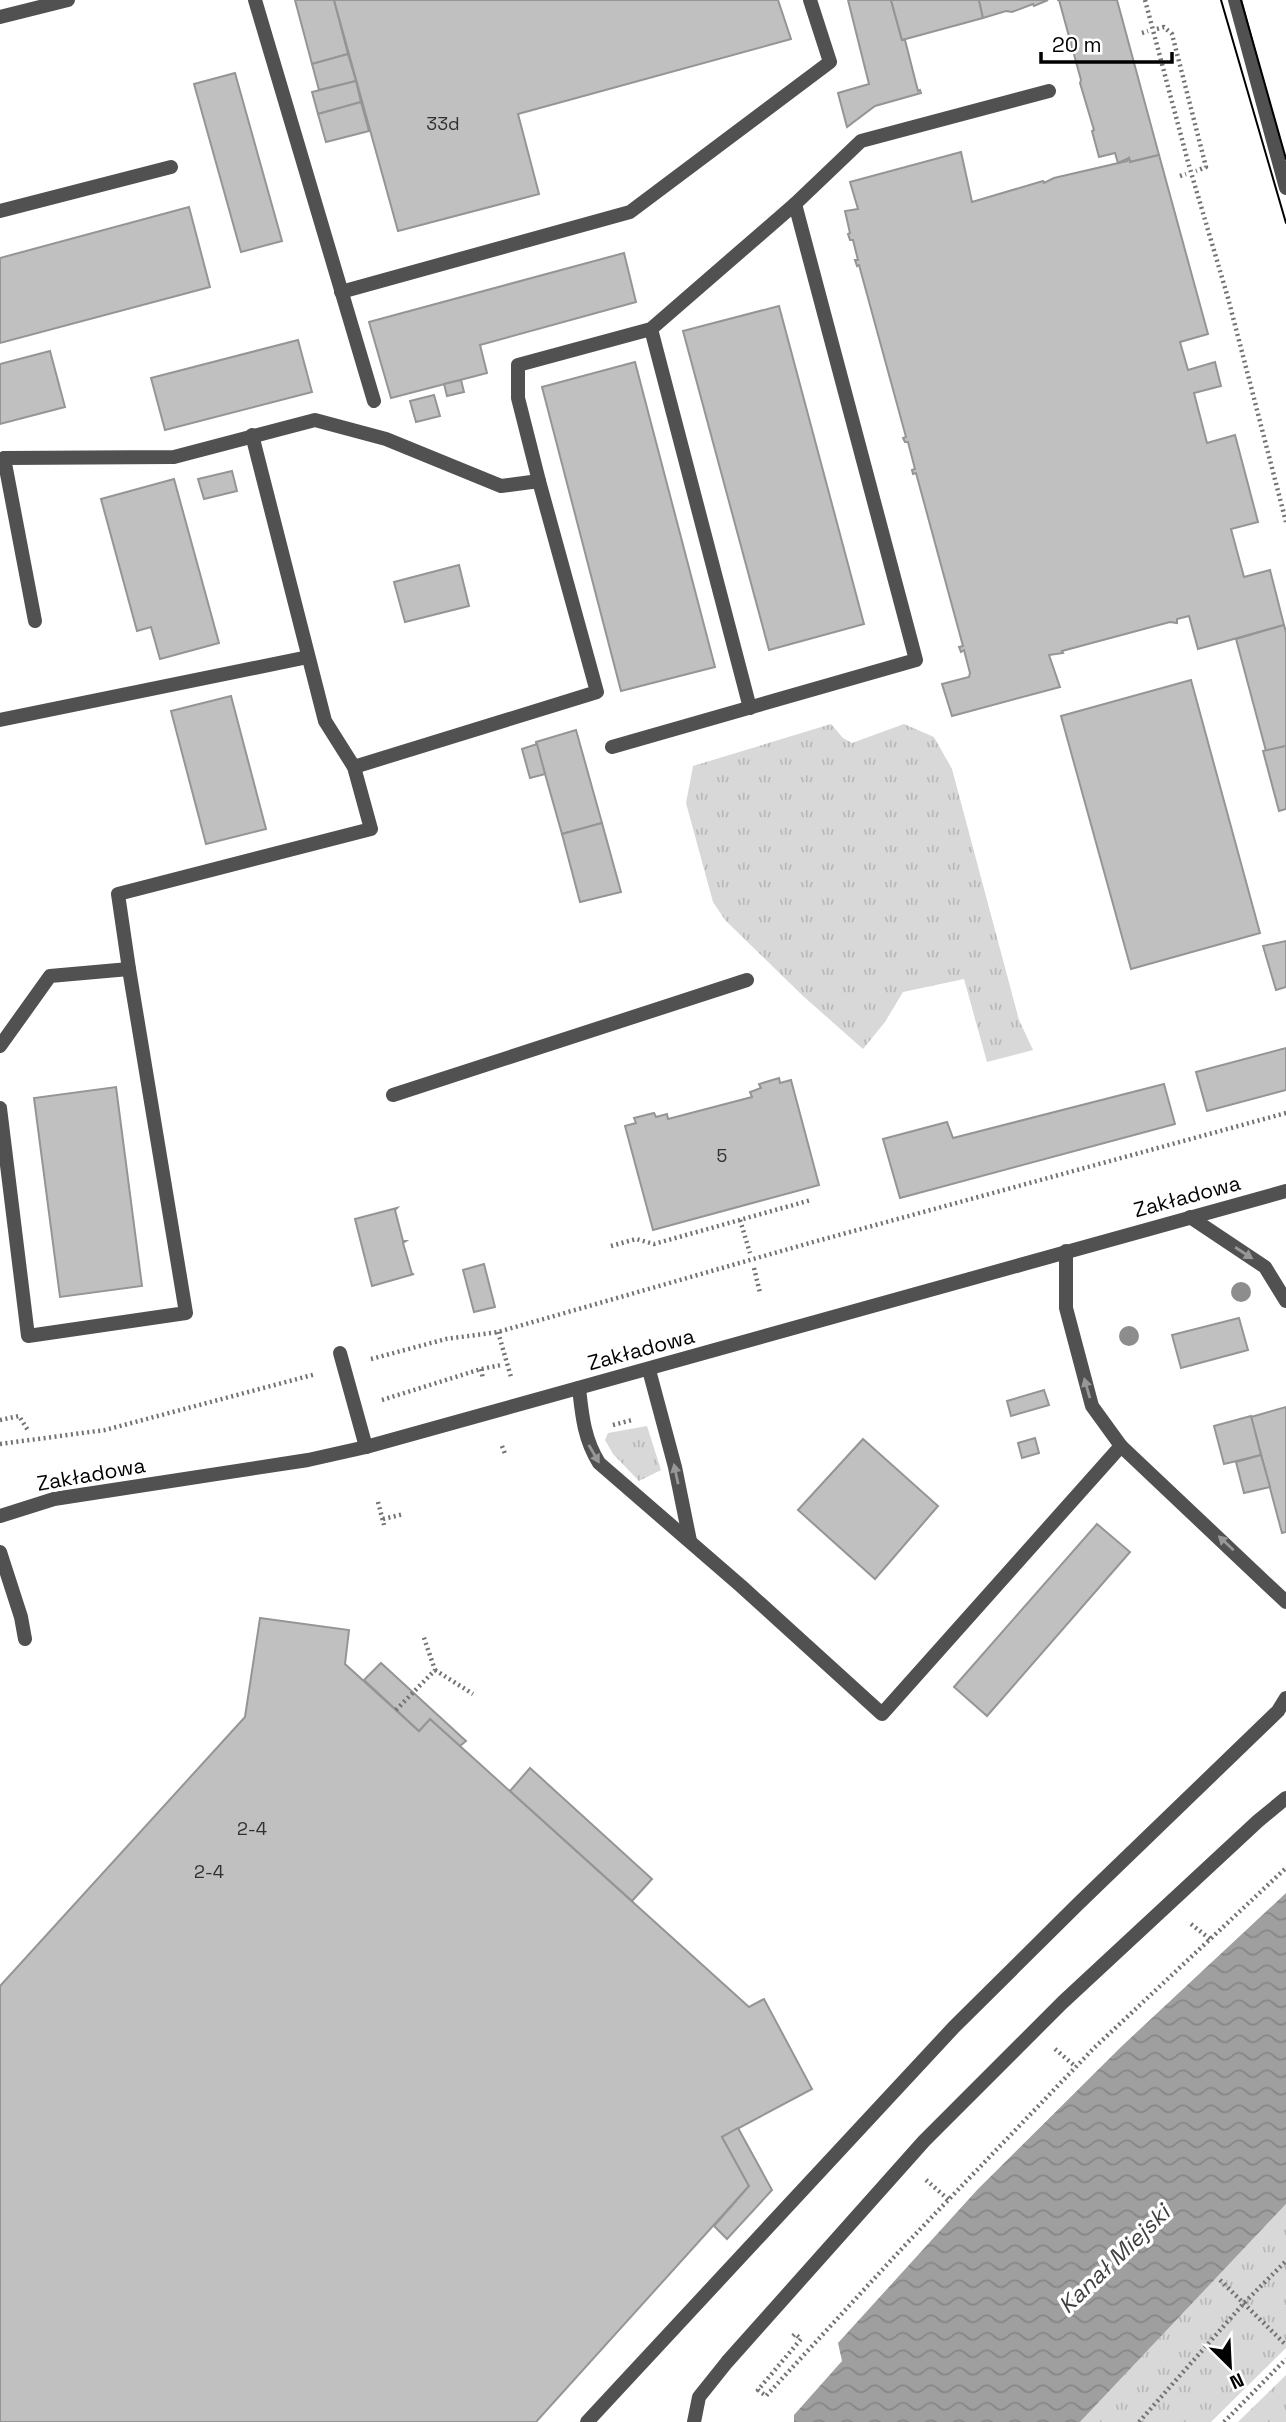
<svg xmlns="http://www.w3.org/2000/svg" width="1286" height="2422" font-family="'Space Grotesk',sans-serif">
  <defs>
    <pattern id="grass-tufts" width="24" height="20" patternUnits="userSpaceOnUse" patternTransform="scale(1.75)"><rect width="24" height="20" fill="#d8d8d8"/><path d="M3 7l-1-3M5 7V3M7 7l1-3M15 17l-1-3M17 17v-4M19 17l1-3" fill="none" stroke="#b8b8b8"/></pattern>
    <pattern id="water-waves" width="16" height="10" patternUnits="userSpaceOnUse" patternTransform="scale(1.75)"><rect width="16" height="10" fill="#9f9f9f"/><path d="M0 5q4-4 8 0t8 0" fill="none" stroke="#878787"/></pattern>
  </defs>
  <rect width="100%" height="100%" fill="#fff"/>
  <g fill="url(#grass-tufts)">
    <polygon points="831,724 843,738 852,743 904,724 934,737 952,769 1019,1020 1033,1050 987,1062 964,979 903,992 885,1022 863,1049 803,996 725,920 713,902 686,803 693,766"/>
    <polygon points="647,1426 661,1470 639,1481 613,1454 605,1440 608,1433"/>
    <polygon points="1286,2204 1286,2348 1211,2422 1080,2422"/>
    <polygon points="1286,2375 1286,2422 1238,2422 1240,2420"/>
  </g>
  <polygon fill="url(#water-waves)" points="1286,1893 1286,2204 1080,2422 794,2422 794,2415 842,2361 838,2343 978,2189 1123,2045"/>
  <g fill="#c0c0c0" stroke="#959595" stroke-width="2">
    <polygon points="295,0 334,0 348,54 312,64"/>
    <polygon points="334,0 778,0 791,39 518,114 539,194 398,231"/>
    <polygon points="848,0 891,0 902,40 905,40 918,91 920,90 921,93 875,106 847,127 838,93 869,84"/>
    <polygon points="891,0 979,0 983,18 902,40"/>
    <polygon points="979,0 1048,0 1034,6 1033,4 1012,12 1006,11 983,18"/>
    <polygon points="1057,0 1117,0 1159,155 1130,162 1129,158 1118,163 1115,153 1099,157 1092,131 1094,130 1080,83 1081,80 1059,0"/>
    <polygon points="348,54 356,81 319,90 312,64"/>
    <polygon points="235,73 282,241 241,252 194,84"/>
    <polygon points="356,81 361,102 318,114 312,92"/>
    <polygon points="361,102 369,131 326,142 318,114"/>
    <polygon points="961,152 972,202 1043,181 1044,183 1054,178 1127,161 1129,158 1130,162 1159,155 1208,334 1180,342 1188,370 1215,362 1221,386 1194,393 1207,443 1235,435 1258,522 1231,529 1244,577 1270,570 1284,625 1198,649 1189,616 1177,619 1177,623 1170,622 1062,651 1063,653 1049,655 1060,687 952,716 942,684 969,677 970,673 964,650 961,652 959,647 963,646 916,473 913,474 912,470 915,469 908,442 905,442 903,438 906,437 859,265 857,266 855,260 858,260 853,240 850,240 848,234 850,233 845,211 858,209 850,182"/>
    <polygon points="189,207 210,287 0,343 0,258"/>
    <polygon points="624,253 636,302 480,345 487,373 391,398 369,322"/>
    <polygon points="779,306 864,624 769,650 683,331"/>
    <polygon points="298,340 312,392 165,430 151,378"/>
    <polygon points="50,351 65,407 0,424 0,364"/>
    <polygon points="635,362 715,667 621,691 542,387"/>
    <polygon points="461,380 464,392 447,396 444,384"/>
    <polygon points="434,395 440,416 416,422 410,401"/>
    <polygon points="232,471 237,491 204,499 198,479"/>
    <polygon points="174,479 219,643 160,659 151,627 137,631 101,499"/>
    <polygon points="459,565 469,606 405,622 394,582"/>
    <polygon points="1284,625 1286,632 1286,746 1266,751 1236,639"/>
    <polygon points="1191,680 1260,933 1131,969 1061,716"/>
    <polygon points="231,696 266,829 206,844 171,711"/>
    <polygon points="576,730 602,823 562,834 536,742"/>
    <polygon points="537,744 545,774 530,778 522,749"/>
    <polygon points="1286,746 1286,809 1279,811 1263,751"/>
    <polygon points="602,823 621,892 580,902 562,834"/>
    <polygon points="1286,941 1286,987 1276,990 1263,946"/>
    <polygon points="1286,1048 1286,1090 1207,1111 1196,1072"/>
    <polygon points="779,1078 780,1083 791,1080 819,1185 653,1230 625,1126 636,1123 634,1118 654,1113 656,1117 667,1114 668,1119 752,1097 750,1092 761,1088 759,1084"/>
    <polygon points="1164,1084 1175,1124 900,1198 883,1139 947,1122 953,1138"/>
    <polygon points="116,1087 142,1286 60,1297 34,1098"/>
    <polygon points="397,1208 395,1210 403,1241 406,1241 403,1243 412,1274 414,1274 372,1286 355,1219"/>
    <polygon points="484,1264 495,1307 474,1312 463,1270"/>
    <polygon points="1239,1318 1248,1350 1181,1368 1172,1335"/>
    <polygon points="1044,1390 1049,1405 1011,1416 1007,1401"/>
    <polygon points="1286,1407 1286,1532 1282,1533 1251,1417"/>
    <polygon points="1251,1416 1261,1455 1224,1464 1214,1426"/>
    <polygon points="1035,1438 1039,1453 1022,1458 1018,1443"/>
    <polygon points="863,1439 938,1506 875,1579 798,1510"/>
    <polygon points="1261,1455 1270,1487 1244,1493 1236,1462"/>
    <polygon points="1097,1524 1130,1552 987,1716 954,1687"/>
    <polygon points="260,1618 349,1630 345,1664 419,1731 430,1719 749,2007 764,1999 812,2089 722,2137 749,2186 536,2422 0,2422 0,1986 245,1717"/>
    <polygon points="381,1663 466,1741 460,1746 430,1719 419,1731 364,1680"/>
    <polygon points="530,1768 652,1879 632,1901 510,1791"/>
    <polygon points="738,2128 772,2190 727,2239 714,2226 749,2186 722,2137"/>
  </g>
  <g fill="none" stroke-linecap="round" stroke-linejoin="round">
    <g stroke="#737373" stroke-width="4.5" stroke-dasharray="2 3.5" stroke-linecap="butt">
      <polyline points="1145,0 1188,162 1228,298 1286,522"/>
      <polyline points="1157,29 1164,27 1172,34 1206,167 1196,171"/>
      <polyline points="1142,33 1148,31"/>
      <polyline points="1180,176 1186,174"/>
      <polyline points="740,1220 750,1253"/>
      <polyline points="611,1246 636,1239 654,1244 811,1200"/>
      <polyline points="754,1268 760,1293"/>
      <polyline points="498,1332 511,1377"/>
      <polyline points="371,1359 446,1339 498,1332 806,1244 1286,1113"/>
      <polyline points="481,1369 483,1379"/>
      <polyline points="382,1400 481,1369 501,1365"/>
      <polyline points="0,1420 19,1416 29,1432"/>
      <polyline points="613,1425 632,1420"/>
      <polyline points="0,1444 105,1430 316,1374"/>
      <polyline points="502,1446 505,1454"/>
      <polyline points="378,1502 384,1525"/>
      <polyline points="383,1519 404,1514"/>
      <polyline points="435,1670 473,1694"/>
      <polyline points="396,1710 435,1670 423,1635"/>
      <polyline points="1191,1924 1210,1939"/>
      <polyline points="1055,2049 1076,2067"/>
      <polyline points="926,2180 949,2200"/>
      <polyline points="1220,2280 1286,2345"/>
      <polyline points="793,2336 795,2334 801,2339 758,2390 766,2396 907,2243 1094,2048 1286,1868"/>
      <polyline points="1139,2422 1244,2303 1286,2261"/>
      <polyline points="1224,2422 1286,2359"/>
    </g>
    <g stroke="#515151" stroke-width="14">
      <polyline points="255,0 374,401"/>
      <polyline points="0,17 68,0"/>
      <polyline points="0,211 171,167"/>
      <polyline points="341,292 630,212 830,62 810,0"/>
      <polyline points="651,329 750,708"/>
      <polyline points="539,481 518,398 518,365 651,329 795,204 861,141 1049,91"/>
      <polyline points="35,621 4,458 174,457 315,420 386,439 501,486 539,481 597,692 354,767"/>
      <polyline points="0,720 308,657"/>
      <polyline points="612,747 916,660 795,204"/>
      <polyline points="0,1046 50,976 129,969"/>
      <polyline points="393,1095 747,980"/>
      <polyline points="0,1108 28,1336 186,1313 129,969 118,894 371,829 354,767 325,721 252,435"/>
      <polyline points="1190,1217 1265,1267 1286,1301"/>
      <polyline points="1066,1251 1066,1308 1092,1406 1121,1446 1286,1602"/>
      <polyline points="340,1353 366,1447"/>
      <polyline points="649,1370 675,1467 690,1541"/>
      <path d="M579,1388C582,1415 584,1439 599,1463L741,1586L882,1714L1121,1446"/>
      <polyline points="0,1552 21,1617 25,1639"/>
      <polyline points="587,2422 954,2027 1078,1904 1278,1711 1286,1698"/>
      <polyline points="694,2422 699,2397 727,2362 924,2141 1063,2002 1258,1821 1286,1798"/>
    </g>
    <polyline stroke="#515151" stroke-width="14" points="0,1516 54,1499 308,1460 366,1447 1286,1191"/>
    <polyline stroke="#515151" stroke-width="14" points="1235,0 1286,188"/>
    <g stroke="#000" stroke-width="2">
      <polyline points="1221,0 1286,223"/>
      <polyline points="1241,0 1286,159"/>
    </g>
  </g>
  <g fill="#8d8d8d">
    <circle cx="1241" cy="1292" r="10"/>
    <circle cx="1129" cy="1336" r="10"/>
  </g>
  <defs><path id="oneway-solid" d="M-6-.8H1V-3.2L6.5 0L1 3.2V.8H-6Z" transform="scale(1.75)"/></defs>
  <g fill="#979797">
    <use href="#oneway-solid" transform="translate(1244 1253) rotate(33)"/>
    <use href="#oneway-solid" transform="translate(1087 1388) rotate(-106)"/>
    <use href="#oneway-solid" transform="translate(594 1454) rotate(60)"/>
    <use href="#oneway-solid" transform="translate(676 1474) rotate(-102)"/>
    <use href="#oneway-solid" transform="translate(1226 1543) rotate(-137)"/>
  </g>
  <g text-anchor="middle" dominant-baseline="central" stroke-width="7" stroke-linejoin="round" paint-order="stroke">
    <g font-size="18" fill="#303030">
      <text x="443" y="123">33d</text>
      <text x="722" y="1155">5</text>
      <text x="252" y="1828">2-4</text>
      <text x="209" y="1871">2-4</text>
    </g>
    <g font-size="21" fill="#000" stroke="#fff">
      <text transform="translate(1187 1196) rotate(-15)">Zakładowa</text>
      <text transform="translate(641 1349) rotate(-15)">Zakładowa</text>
      <text transform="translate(91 1474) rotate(-10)">Zakładowa</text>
    </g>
    <g font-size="23" font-style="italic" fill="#404040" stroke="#fff">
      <text transform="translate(1114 2259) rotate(-44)">Kanał Miejski</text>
    </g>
  </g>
  <g transform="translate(1230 2366) rotate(156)" stroke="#ffffff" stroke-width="5" paint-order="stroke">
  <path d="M0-5L12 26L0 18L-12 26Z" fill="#000000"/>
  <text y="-10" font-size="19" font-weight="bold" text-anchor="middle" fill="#000000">N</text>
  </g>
  <path d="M1041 52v10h131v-10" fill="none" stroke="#000000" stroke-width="3.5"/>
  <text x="1052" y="52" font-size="21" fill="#000000" stroke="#ffffff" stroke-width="5" paint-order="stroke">20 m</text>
</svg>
